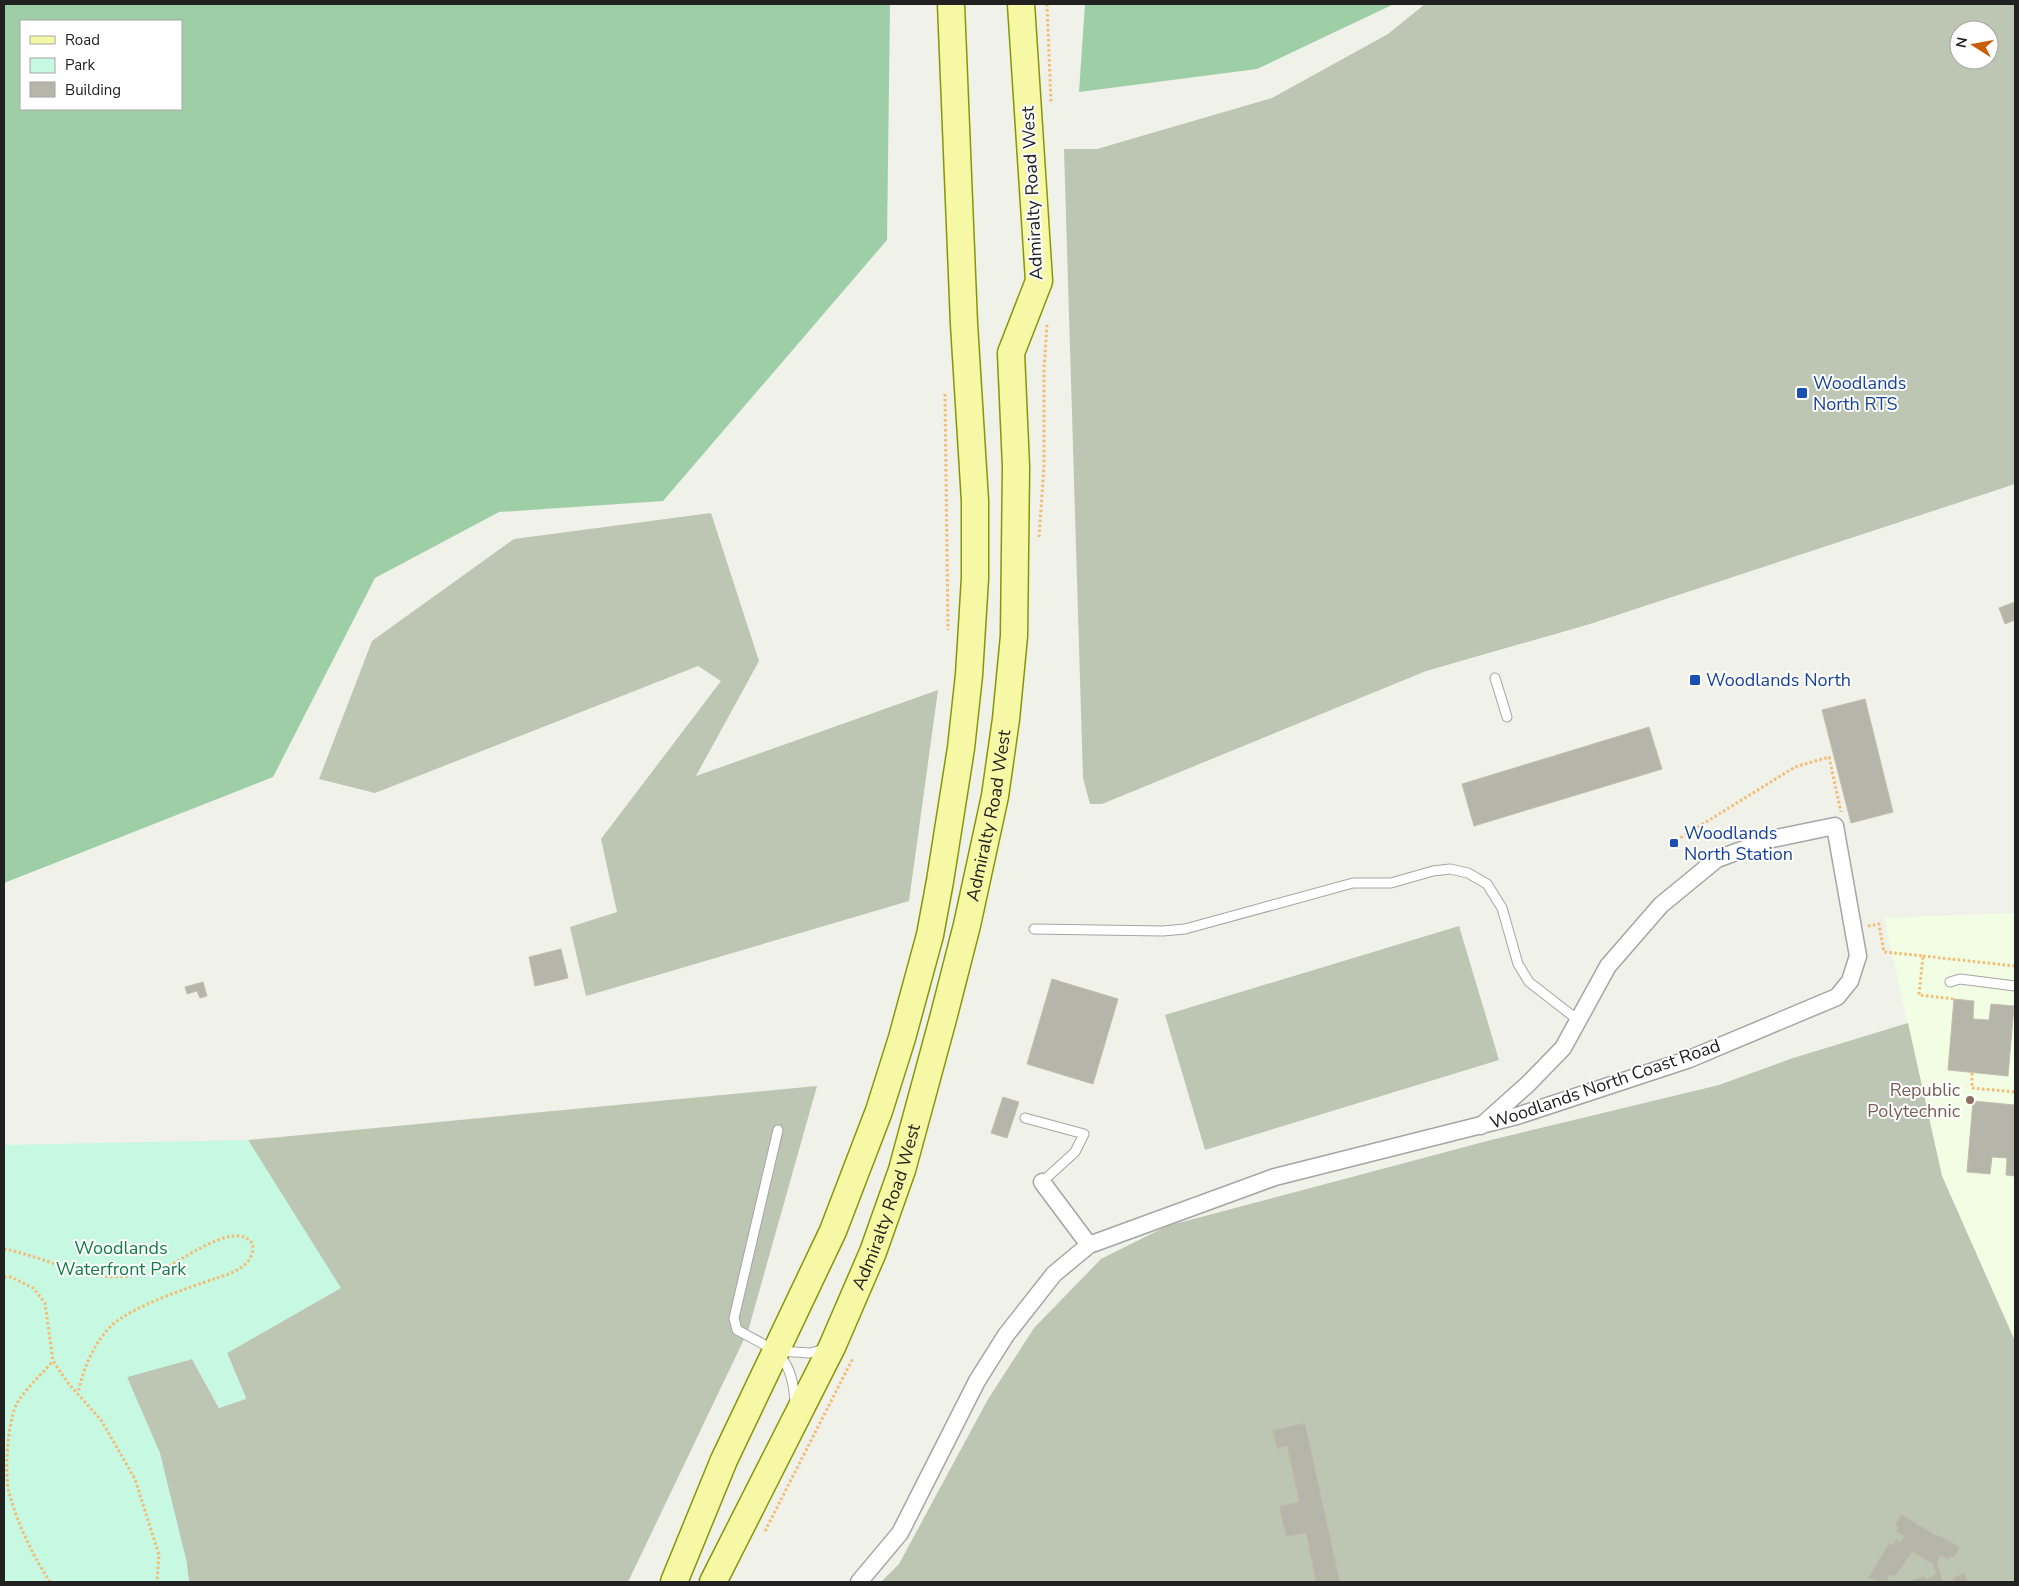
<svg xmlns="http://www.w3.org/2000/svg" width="2019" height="1586" font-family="'Nunito Sans',sans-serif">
  <rect width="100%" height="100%" fill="#f0f1e8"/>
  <polygon fill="#f2fee3" points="2015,913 2015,1341 1942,1176 1884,918"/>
  <g fill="#bdc5b3" fill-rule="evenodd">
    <path d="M1425,4H2015V484L1590,624L1426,671L1102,804H1090L1083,778L1064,149H1097L1272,98L1388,34ZM1959,30H1989V60H1959Z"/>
    <polygon points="711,513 759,661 696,776 938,690 909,901 586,996 570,927 617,912 601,839 721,681 698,666 375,793 319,779 372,641 514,539"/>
    <polygon points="1459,926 1499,1060 1205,1150 1165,1015"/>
    <polygon points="1908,1023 1942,1176 2015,1341 2015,1582 881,1582 899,1564 987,1401 1034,1328 1101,1259 1167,1226 1491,1140 1719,1085 1790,1059"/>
    <polygon points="817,1086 748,1331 628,1582 189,1582 186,1559 127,1377 192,1359 219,1408 246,1398 227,1353 340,1288 248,1140"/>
  </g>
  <g fill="#9ecea6" fill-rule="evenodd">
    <path d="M4,4H890L887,240L663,501L499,512L375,578L273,777L4,883ZM21,21H181V109H21Z"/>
    <polygon points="1085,4 1394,4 1257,69 1079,92"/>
  </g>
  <polygon fill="#c7f8e1" points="248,1140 341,1288 227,1353 246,1399 219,1408 192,1359 127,1377 160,1453 186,1559 189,1582 4,1582 4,1145"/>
  <g fill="#b6b5aa" stroke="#c2bfaa">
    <polygon points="2015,602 2015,620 2005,624 1999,608"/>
    <polygon points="1865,699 1893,812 1851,823 1822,710"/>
    <polygon points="1649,727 1662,769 1474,826 1462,784"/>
    <polygon points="561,949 568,978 535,986 529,957"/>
    <polygon points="1052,979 1118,999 1093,1084 1027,1064"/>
    <polygon points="203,982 207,996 200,998 197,991 187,994 185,987"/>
    <polygon points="1954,999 1974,1001 1973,1019 1989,1020 1991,1004 2014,1006 2008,1076 1948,1070"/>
    <polygon points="1003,1097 1019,1102 1007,1138 991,1133"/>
    <polygon points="1973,1101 2015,1105 2015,1176 2006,1175 2007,1158 1992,1157 1990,1174 1967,1172"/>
    <polygon points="1305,1423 1340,1582 1316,1582 1306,1533 1286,1537 1279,1506 1299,1502 1287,1446 1277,1449 1273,1430"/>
    <polygon points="1901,1514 1937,1536 1938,1535 1960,1547 1954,1558 1950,1556 1948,1560 1941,1555 1937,1562 1943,1582 1912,1582 1912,1580 1925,1576 1926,1579 1936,1574 1933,1564 1912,1552 1895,1577 1890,1574 1886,1582 1882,1580 1881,1582 1868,1578 1889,1543 1893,1545 1896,1539 1901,1542 1904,1536 1896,1532 1898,1528 1895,1526"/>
    <polygon points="1965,1573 1968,1582 1950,1582 1954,1581 1953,1577"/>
  </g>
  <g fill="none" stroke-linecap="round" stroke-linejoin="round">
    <defs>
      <g id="service">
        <polyline points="1495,678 1507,717"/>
        <polyline points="1034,929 1163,931 1185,929 1353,883 1391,883 1433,871 1450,869 1468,873 1487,884 1502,908 1518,964 1529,982 1578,1020"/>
        <polyline points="1950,982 1960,979 2015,986"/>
        <polyline points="1025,1118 1084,1134 1075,1152 1042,1182"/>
        <path d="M778,1130L734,1318L737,1330C776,1351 793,1355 795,1404"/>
        <polyline points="778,1351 810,1353 825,1349"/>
      </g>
      <g id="minor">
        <polyline points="1042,1182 1089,1245"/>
        <polyline points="859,1582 900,1533 977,1381 1006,1335 1054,1274 1089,1245 1275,1177 1517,1116 1687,1060 1837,997 1850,981 1858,956 1835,826 1772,839 1717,859 1661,905 1608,966 1563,1048 1528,1084 1481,1126"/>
      </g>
      <g id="primary">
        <polyline points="674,1582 724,1460 833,1231 879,1111 902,1038 930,935 940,881 961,748 969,675 975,578 975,501 964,324 951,4"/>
        <path id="s1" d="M713,1582L832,1347L873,1252L902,1170L944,1015L967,925L995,796L1006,719L1014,636L1016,467L1011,353L1039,281L1021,4"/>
      </g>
    </defs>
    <use href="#service" stroke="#a5a5a5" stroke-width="11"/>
    <use href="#minor" stroke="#a5a5a5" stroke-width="19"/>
    <use href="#primary" stroke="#869706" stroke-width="29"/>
    <g stroke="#f4bb75" stroke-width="3" stroke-dasharray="2.5 2.5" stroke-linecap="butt">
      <polyline points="1047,4 1051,103"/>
      <polyline points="945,394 948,630"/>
      <polyline points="1039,537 1044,467 1044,369 1047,324"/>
      <polyline points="1672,843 1795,767 1829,757 1841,812"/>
      <polyline points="1868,926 1879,924 1884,952 1923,956 1919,995 1954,999"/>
      <polyline points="1923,956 2015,966"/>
      <polyline points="1972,1073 1972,1088 2015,1092"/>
      <path d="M4,1249C48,1257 89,1284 136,1275C144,1274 154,1272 162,1269C182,1261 228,1225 248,1239C254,1243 254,1249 251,1256C246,1269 227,1275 214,1279C187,1288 131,1307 111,1326C93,1344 83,1370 78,1393"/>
      <polyline points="4,1277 11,1277 33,1288 45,1303 53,1361 68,1383 101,1420 135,1479 159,1555 157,1582"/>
      <polyline points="765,1531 853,1358"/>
      <path d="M50,1582C33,1556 17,1523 9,1492C4,1474 8,1422 16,1405C25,1389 41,1375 53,1361"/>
    </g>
    <use href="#service" stroke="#fff" stroke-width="9"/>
    <use href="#minor" stroke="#fff" stroke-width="16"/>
    <use href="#primary" stroke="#f7f8a5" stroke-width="26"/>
  </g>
  <g fill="#1a4fb4" stroke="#fff" stroke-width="2">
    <rect x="1796" y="387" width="12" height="12" rx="2.5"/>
    <rect x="1689" y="674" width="12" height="12" rx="2.5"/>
    <rect x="1669" y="838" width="10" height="10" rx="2.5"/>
  </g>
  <circle fill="#8d6e63" stroke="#fff" stroke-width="2" cx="1970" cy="1100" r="5"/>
  <g text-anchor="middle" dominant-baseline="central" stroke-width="4" stroke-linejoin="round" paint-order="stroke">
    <g font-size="18" fill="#212121" stroke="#fff">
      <text transform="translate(1032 193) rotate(-93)">Admiralty Road West</text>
      <text stroke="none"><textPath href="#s1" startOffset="819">Admiralty Road West</textPath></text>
      <text transform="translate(1605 1084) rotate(-19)">Woodlands North Coast Road</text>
      <text stroke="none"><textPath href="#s1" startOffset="414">Admiralty Road West</textPath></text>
    </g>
    <g font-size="18" fill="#164399" stroke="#fff" text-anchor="start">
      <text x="1813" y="383">Woodlands<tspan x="1813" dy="21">North RTS</tspan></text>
      <text x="1706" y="680">Woodlands North</text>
      <text x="1684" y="833">Woodlands<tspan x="1684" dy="21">North Station</tspan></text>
    </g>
    <g font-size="18" fill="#785e54" stroke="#fff" text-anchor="end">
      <text x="1960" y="1090">Republic<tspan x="1960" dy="21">Polytechnic</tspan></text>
    </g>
    <g font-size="18" fill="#107d4a" stroke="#fff">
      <text x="121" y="1248">Woodlands<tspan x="121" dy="21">Waterfront Park</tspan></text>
    </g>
  </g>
  <rect width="2019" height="1586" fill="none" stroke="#212121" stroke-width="10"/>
  <rect x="20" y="20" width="162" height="90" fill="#ffffff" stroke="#a6a6a6"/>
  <rect x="30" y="36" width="25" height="8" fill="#f7f8a5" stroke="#a6a6a6"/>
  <text x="65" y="45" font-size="15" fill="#212121">Road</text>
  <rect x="30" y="58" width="25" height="15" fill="#c7f8e1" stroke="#a6a6a6"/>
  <text x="65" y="70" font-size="15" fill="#212121">Park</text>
  <rect x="30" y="82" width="25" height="15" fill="#b6b5aa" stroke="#a6a6a6"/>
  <text x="65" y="95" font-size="15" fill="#212121">Building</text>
  <g transform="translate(1974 45) rotate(281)"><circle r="24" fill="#ffffff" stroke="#a6a6a6"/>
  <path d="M0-4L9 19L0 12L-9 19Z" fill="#c95f08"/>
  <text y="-8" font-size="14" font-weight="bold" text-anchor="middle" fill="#212121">N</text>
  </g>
</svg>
